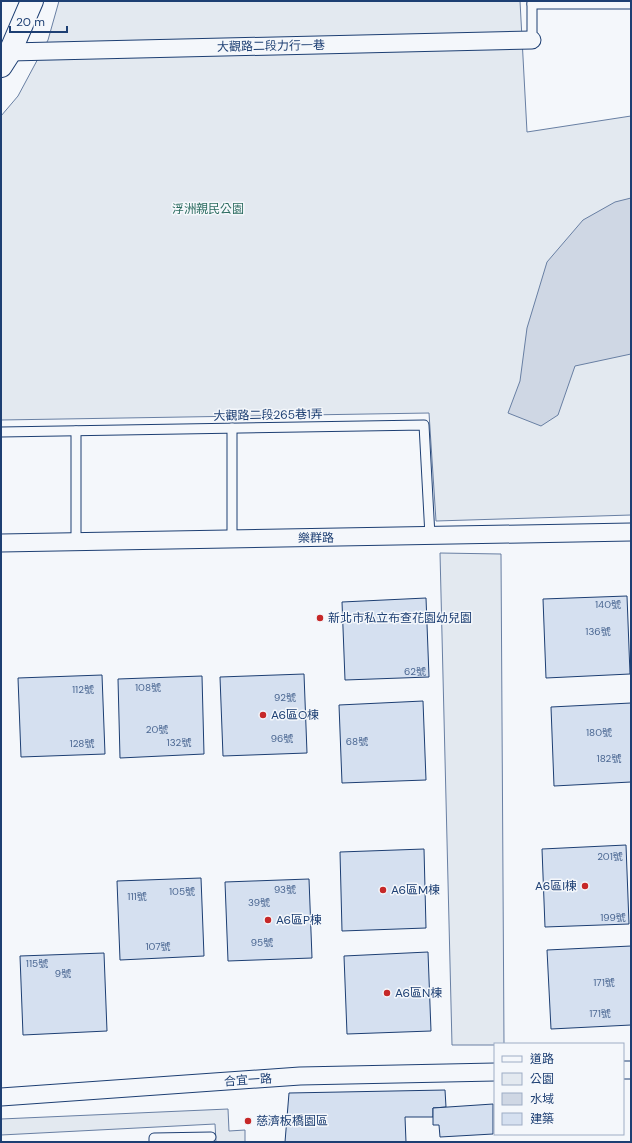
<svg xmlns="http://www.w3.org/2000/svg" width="632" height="1143" font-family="'DM Sans','Noto Sans TC',sans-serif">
  <rect width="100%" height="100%" fill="#f4f7fb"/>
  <g fill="#e3e9f0" stroke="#687fa3">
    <polygon points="59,1 520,1 527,132 631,116 631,515 436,521 429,413 1,420 1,116 18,96 48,40"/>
    <polygon points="440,553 501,554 504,1044 495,1044 495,1045 452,1045"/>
    <polygon points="228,1109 229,1131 245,1130 245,1142 216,1142 215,1124 1,1135 1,1119"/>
  </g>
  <polygon fill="#cfd7e4" stroke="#687fa3" points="631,198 631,354 575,366 558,415 541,426 508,413 520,381 527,328 547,262 583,220 615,202"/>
  <g fill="#d5e0f0" stroke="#1d3f73">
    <polygon points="627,596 630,674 546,678 543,599"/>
    <polygon points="426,598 429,677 345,680 342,602"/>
    <polygon points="304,674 307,753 223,756 220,677"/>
    <polygon points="102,675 105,754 21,757 18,678"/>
    <polygon points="202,676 204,754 120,758 118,679"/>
    <polygon points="423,701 426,780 342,783 339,705"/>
    <polygon points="631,703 631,782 554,786 551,707"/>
    <polygon points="626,845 629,924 545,927 542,849"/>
    <polygon points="424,849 426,928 342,931 340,852"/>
    <polygon points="201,878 204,956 120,960 117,881"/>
    <polygon points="309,879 312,958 228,961 225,882"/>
    <polygon points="631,946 631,1025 551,1029 547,950"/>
    <polygon points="428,952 431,1031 347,1034 344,956"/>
    <polygon points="104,953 107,1031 23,1035 20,956"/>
    <polygon points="445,1090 446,1107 433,1108 433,1117 405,1117 406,1142 285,1142 289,1093"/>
    <polygon points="493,1104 493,1134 440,1137 439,1125 433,1125 433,1108"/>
  </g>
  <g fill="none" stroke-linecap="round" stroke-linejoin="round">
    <defs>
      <g id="service">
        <polyline points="532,4 631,4"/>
        <polyline points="532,40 532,1"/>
        <polyline points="1,432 424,425 430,536"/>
        <polyline points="232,539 232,428"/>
        <polyline points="76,541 76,431"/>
        <polyline points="154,1142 154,1138 211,1137"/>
      </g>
      <g id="minor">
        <polyline points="10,52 532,40"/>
        <polyline points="1,543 631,532"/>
        <polyline points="623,1070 631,1070"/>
        <polyline points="1,1097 300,1076 495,1072"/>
      </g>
      <polyline id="secondary" points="1,66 10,52 32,1"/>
    </defs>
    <use href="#service" stroke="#1d3f73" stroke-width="11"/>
    <use href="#minor" stroke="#1d3f73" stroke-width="19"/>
    <use href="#secondary" stroke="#1d3f73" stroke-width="24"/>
    <use href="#service" stroke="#f4f7fb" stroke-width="9"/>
    <use href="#minor" stroke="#f4f7fb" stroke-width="17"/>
    <use href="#secondary" stroke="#f4f7fb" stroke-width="22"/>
  </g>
  <g fill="#c62828" stroke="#f4f7fb" stroke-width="1.5">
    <circle cx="320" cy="618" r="4"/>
    <circle cx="263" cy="715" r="4"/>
    <circle cx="585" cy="886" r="4"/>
    <circle cx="383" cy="890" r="4"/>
    <circle cx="268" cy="920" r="4"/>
    <circle cx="387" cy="993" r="4"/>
    <circle cx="248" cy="1121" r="4"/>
  </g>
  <g text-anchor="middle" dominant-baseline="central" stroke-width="3" stroke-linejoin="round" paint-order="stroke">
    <g font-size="10" fill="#4b6792">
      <text x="608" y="604">140號</text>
      <text x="598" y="631">136號</text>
      <text x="415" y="671">62號</text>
      <text x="148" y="687">108號</text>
      <text x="83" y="689">112號</text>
      <text x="285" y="697">92號</text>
      <text x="157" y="729">20號</text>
      <text x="599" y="732">180號</text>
      <text x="282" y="738">96號</text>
      <text x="357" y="741">68號</text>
      <text x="179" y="742">132號</text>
      <text x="82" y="743">128號</text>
      <text x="609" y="758">182號</text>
      <text x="610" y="856">201號</text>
      <text x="285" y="889">93號</text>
      <text x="182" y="891">105號</text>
      <text x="137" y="896">111號</text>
      <text x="259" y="902">39號</text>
      <text x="613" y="917">199號</text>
      <text x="262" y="942">95號</text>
      <text x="158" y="946">107號</text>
      <text x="37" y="963">115號</text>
      <text x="63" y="973">9號</text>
      <text x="604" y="982">171號</text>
      <text x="600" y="1013">171號</text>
    </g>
    <g font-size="12" fill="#1d3f73" stroke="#f4f7fb">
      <text transform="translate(271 46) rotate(-1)">大觀路二段力行一巷</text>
      <text transform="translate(268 415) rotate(-1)">大觀路二段265巷1弄</text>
      <text transform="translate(316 538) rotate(-1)">樂群路</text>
      <text transform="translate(248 1080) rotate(-4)">合宜一路</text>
    </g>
    <g font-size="12" fill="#2c6c60" stroke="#f4f7fb">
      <text x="208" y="209">浮洲親民公園</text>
    </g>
    <g font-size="12" fill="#1d3f73" stroke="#f4f7fb" text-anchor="start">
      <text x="328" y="618">新北市私立布查花園幼兒園</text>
      <text x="271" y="715">A6區O棟</text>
      <text x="577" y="886" text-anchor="end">A6區I棟</text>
      <text x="391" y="890">A6區M棟</text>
      <text x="276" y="920">A6區P棟</text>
      <text x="395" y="993">A6區N棟</text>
      <text x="256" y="1121">慈濟板橋園區</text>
    </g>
  </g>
  <rect width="632" height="1143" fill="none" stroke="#1d3f73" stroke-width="4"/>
  <rect x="494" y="1043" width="130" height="92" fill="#f4f7fb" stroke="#9eadc5"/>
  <rect x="502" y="1056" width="20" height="6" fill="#f4f7fb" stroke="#9eadc5"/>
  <text x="530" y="1063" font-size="12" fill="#1d3f73">道路</text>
  <rect x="502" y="1073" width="20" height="12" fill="#e3e9f0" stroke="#9eadc5"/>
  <text x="530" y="1083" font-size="12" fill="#1d3f73">公園</text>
  <rect x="502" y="1093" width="20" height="12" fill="#cfd7e4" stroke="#9eadc5"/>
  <text x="530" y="1103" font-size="12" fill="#1d3f73">水域</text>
  <rect x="502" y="1113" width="20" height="12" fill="#d5e0f0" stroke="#9eadc5"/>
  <text x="530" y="1123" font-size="12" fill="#1d3f73">建築</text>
  <path d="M10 26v6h57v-6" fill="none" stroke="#1d3f73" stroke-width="2"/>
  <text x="16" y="26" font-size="12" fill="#1d3f73" stroke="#f4f7fb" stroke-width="3" paint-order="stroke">20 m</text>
</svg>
